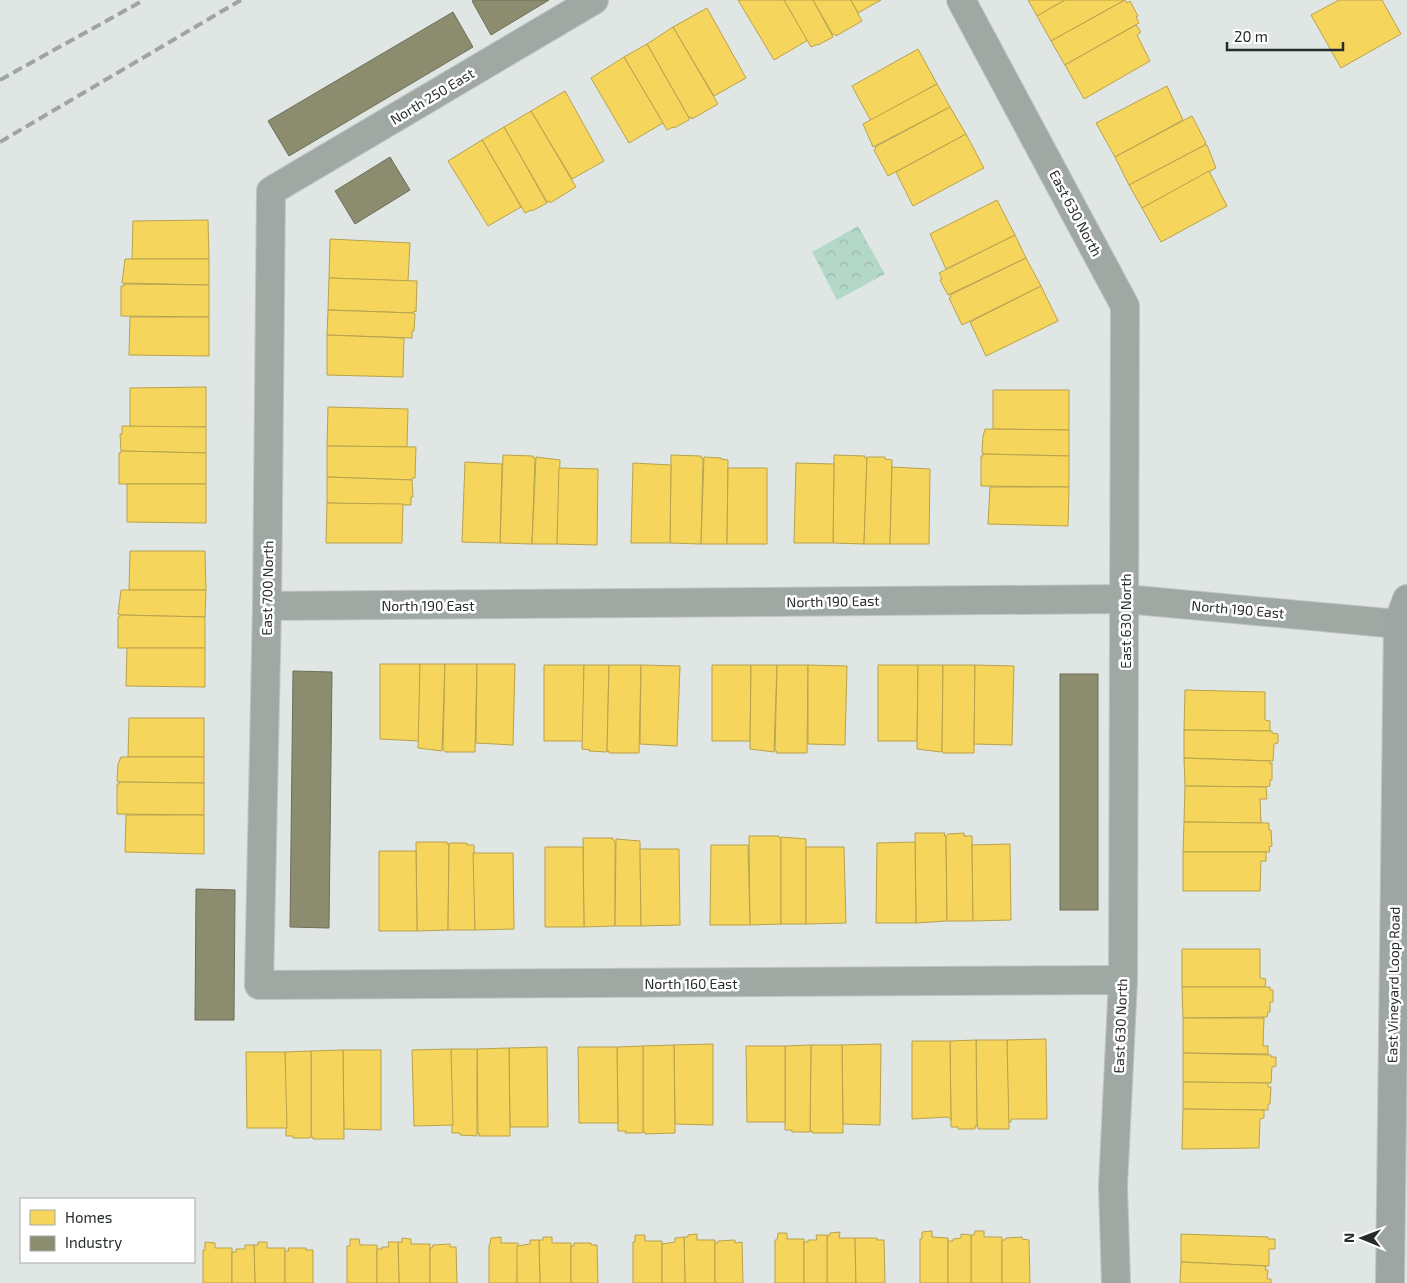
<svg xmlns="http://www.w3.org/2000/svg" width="1407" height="1283" font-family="'Exo 2',sans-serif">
  <defs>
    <pattern id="park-crowns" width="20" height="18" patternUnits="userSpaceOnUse" patternTransform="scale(1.25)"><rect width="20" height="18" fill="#b3d8c7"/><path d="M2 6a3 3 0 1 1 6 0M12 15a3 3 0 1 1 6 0" fill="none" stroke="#9abaab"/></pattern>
  </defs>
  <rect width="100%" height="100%" fill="#e0e6e3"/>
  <polygon fill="url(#park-crowns)" points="858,226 885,274 837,300 812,252"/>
  <g fill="#f6d55c" stroke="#b8a24d">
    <polygon points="738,0 784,0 808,40 774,60"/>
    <polygon points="784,0 813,0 833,37 818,45 818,44 811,47"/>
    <polygon points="813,0 851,0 862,21 836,36 835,34 833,35"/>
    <polygon points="851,0 881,0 858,13"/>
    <polygon points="1028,0 1065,0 1037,16"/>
    <polygon points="1065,0 1125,0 1051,41 1037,16"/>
    <polygon points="1125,0 1127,3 1130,1 1138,16 1136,17 1139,23 1065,65 1051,41"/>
    <polygon points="1339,0 1382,0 1401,34 1341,68 1311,15"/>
    <polygon points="707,8 746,78 714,96 673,27"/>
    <polygon points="1136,25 1141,32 1137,35 1150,61 1084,99 1065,65"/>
    <polygon points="673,27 718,104 692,119 691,117 689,118 647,44"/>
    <polygon points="647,44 689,118 689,120 674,128 673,127 667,130 624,57"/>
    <polygon points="918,49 937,84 871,121 852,86"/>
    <polygon points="624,57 663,123 629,143 591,78"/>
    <polygon points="937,84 950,107 873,147 863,124"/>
    <polygon points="1167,86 1183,120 1115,157 1096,123"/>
    <polygon points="565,91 604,161 572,179 531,111"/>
    <polygon points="950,107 966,134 888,176 874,150 876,148 875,147"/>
    <polygon points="531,111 576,187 550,203 549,201 547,202 504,127"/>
    <polygon points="1192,116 1206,143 1204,144 1205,145 1129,185 1115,157"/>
    <polygon points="504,127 547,203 532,211 531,210 525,213 482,140"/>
    <polygon points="966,134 984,168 913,206 896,172"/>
    <polygon points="482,140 521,207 488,226 448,161"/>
    <polygon points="1205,145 1207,145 1216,168 1142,208 1129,185"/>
    <polygon points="1209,171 1227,206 1161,242 1142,208"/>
    <polygon points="997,200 1015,235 946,269 930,234"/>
    <polygon points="208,220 209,259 132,259 133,221"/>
    <polygon points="1015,235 1026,258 948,295 940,280 942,279 939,273"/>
    <polygon points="330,239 410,243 408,281 329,278"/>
    <polygon points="1026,258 1041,286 962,325 949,298 951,297 950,295"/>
    <polygon points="125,259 209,259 209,285 122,283"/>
    <polygon points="329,278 417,281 416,312 414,311 413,313 328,310"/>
    <polygon points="124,284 209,285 209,317 121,316 121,286 124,286"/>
    <polygon points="1041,286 1058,321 986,356 970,322"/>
    <polygon points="328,310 413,313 415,314 414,331 412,331 412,338 327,335"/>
    <polygon points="130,317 209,317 209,356 129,355"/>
    <polygon points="327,335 404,338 403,377 327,375"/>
    <polygon points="206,387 206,427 130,427 130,388"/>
    <polygon points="993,390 1069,390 1069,430 993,429"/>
    <polygon points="328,407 408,409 407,447 327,446"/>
    <polygon points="122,426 206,427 206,453 121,451 120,434 122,434"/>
    <polygon points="985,429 1069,430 1069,456 983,454 982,453 983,436"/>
    <polygon points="327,446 416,447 415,478 412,478 412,480 327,477"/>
    <polygon points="121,451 206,453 206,484 119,484 119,453 121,453"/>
    <polygon points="983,454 1069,456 1069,487 981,486 981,456 983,456"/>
    <polygon points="503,455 533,456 533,458 535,458 532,544 500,543"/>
    <polygon points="671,455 701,456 701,458 703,458 701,544 670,543"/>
    <polygon points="834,455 865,456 865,458 867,458 864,544 833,543"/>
    <polygon points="536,457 560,460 557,544 532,544"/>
    <polygon points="704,457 721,458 721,459 728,460 727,544 701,544"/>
    <polygon points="867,457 885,457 885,459 892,460 890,544 864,544"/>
    <polygon points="465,462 502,464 500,543 462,542"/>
    <polygon points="633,463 671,465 670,543 631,543"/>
    <polygon points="796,463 834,464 833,543 794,543"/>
    <polygon points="892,467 930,469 929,544 890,544"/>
    <polygon points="559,468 598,469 597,545 557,544"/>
    <polygon points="728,468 767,468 767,544 727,544"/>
    <polygon points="327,477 412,480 413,497 411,497 411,505 327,503"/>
    <polygon points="127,484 206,484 206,523 127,522"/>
    <polygon points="990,487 1069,487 1068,526 988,524"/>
    <polygon points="327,503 403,504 402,543 326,543"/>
    <polygon points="130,551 205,551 206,590 129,590"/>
    <polygon points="121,590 206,590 205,617 120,615 118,614"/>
    <polygon points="120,615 205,617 205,648 118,648 118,617 120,617"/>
    <polygon points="127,648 205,648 205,687 126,686"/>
    <polygon points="380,664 420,664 419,741 380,739"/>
    <polygon points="420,664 445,664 442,751 418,748"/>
    <polygon points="445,664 477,664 475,752 445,752 443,749"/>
    <polygon points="477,664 515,664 513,745 476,743"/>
    <polygon points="544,665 584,665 583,741 544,741"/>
    <polygon points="584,665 609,665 607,752 589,751 590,750 582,749"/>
    <polygon points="609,665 641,665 639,753 609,753 609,751 607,751"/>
    <polygon points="641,665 680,666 677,746 640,744"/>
    <polygon points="712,665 751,665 750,741 712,741"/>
    <polygon points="751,665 777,665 774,752 750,749"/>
    <polygon points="777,665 808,665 807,753 776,753 777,751 775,751"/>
    <polygon points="808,665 847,666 845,745 808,744"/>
    <polygon points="878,665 918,665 917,741 878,741"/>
    <polygon points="918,665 943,665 942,751 941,752 917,749"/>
    <polygon points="943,665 975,665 974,753 943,753 942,751"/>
    <polygon points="975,665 1014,666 1012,745 974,744"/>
    <polygon points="1185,690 1265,692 1265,720 1270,721 1270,731 1184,730"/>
    <polygon points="129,718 204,718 204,757 128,757"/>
    <polygon points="1184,730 1272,731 1272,733 1278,734 1278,743 1274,744 1273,761 1184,758"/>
    <polygon points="121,757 204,757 204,783 119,782 117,781 118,764"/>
    <polygon points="1184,758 1270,761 1270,764 1272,763 1272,780 1270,780 1270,786 1266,787 1185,786"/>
    <polygon points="119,782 204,783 204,815 117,814 117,784 119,784"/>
    <polygon points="1185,786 1266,787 1267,799 1260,799 1261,823 1184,822"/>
    <polygon points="126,815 204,815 204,854 125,852"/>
    <polygon points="1184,822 1269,823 1269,830 1271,830 1272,846 1269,847 1270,852 1183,852"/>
    <polygon points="915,833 945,833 944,836 946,836 947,921 916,923"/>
    <polygon points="964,833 964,836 972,836 973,921 947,921 946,836 948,834"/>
    <polygon points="749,836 779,836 779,838 781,838 781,924 750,925"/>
    <polygon points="781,837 806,839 806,924 781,924"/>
    <polygon points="583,838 613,838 613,840 615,841 615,926 584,927"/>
    <polygon points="616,839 640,841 641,926 615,926"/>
    <polygon points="416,842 447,842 447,844 449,844 448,930 417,931"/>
    <polygon points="915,842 916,923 876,923 877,843"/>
    <polygon points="450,843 467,843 467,845 474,845 475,930 448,930 449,844"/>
    <polygon points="1010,844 1011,920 973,921 972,845"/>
    <polygon points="711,845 748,845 750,925 710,925"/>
    <polygon points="545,847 583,847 584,927 545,927"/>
    <polygon points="806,847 844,847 846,923 806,924"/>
    <polygon points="640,849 679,849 680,925 641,926"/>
    <polygon points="379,851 416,851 417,931 379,931"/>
    <polygon points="1183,852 1266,852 1266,861 1261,861 1260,891 1183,891"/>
    <polygon points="473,853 513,853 514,929 475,930"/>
    <polygon points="1182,949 1260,949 1260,978 1266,979 1265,987 1182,987"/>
    <polygon points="1182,987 1270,987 1270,990 1273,990 1273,1002 1270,1002 1270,1012 1268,1012 1267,1017 1183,1018"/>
    <polygon points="1183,1018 1264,1018 1263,1046 1268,1046 1268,1054 1183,1053"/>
    <polygon points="1046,1039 1047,1119 1011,1119 1011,1122 1008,1122 1007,1040"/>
    <polygon points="976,1040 1007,1040 1009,1129 978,1129 977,1126"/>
    <polygon points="976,1040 977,1126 975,1126 975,1129 958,1129 958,1127 951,1127 950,1041"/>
    <polygon points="912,1041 950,1041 951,1120 948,1117 912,1119"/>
    <polygon points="713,1044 713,1125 675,1124 674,1045"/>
    <polygon points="881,1044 880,1125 843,1124 842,1045"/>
    <polygon points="674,1045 675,1133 645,1134 645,1132 643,1132 643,1046"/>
    <polygon points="811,1045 842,1045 843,1133 812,1133 812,1131 810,1131"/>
    <polygon points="811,1045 810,1131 810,1132 792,1132 792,1130 785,1130 785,1046"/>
    <polygon points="643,1046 643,1132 642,1133 625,1133 626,1131 618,1131 617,1047"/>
    <polygon points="746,1046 785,1046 785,1122 747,1122"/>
    <polygon points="547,1047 548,1127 510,1127 509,1048"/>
    <polygon points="578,1047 617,1047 618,1123 579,1123"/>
    <polygon points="509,1048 510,1136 479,1136 480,1134 478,1134 477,1049"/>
    <polygon points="451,1049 477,1049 477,1136 460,1135 460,1133 452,1133"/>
    <polygon points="451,1049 453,1125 414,1126 412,1050"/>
    <polygon points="343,1050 381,1050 381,1130 344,1129"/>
    <polygon points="343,1050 344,1139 313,1139 313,1137 311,1137 311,1051"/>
    <polygon points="311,1051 311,1137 310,1138 293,1138 293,1136 286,1136 285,1052"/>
    <polygon points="246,1052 285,1052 287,1128 247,1128"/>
    <polygon points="1183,1053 1271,1055 1271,1057 1276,1057 1276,1066 1272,1067 1271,1083 1183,1082"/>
    <polygon points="1183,1082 1268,1083 1268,1087 1271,1087 1270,1104 1268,1104 1268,1110 1183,1109"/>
    <polygon points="1183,1109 1264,1110 1264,1118 1260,1119 1259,1148 1182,1149"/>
    <polygon points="932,1231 932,1237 948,1238 948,1283 920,1283 920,1239 922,1239 922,1232"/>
    <polygon points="975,1231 984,1231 984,1237 1002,1237 1002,1283 971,1283 971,1235 974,1235"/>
    <polygon points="840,1232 839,1238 855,1238 856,1283 827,1283 827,1235 829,1236 830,1233"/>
    <polygon points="778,1233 787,1233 787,1239 804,1239 804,1283 775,1283 775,1240 777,1240"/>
    <polygon points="697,1234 697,1240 715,1240 715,1283 685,1283 684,1237 688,1237 688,1235"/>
    <polygon points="961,1234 971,1235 971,1283 948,1283 948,1241 953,1241 953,1239 961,1238"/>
    <polygon points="1181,1234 1268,1237 1268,1239 1275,1239 1275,1249 1269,1249 1269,1266 1181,1262"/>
    <polygon points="635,1235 645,1235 645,1241 662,1241 662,1283 633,1283 633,1242 635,1242"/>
    <polygon points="816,1235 827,1235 827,1283 804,1283 804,1242 808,1242 808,1240 817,1240"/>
    <polygon points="501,1237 501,1243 518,1243 517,1283 489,1283 489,1245 490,1244 491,1238"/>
    <polygon points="543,1237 552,1237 552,1243 571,1243 571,1283 540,1283 539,1240 543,1240"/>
    <polygon points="684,1237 685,1283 662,1283 662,1244 675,1242 675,1238"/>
    <polygon points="1022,1237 1022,1239 1029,1240 1030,1283 1002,1283 1002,1240 1005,1240 1006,1238"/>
    <polygon points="402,1238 411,1239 411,1244 430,1244 430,1283 399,1283 398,1242 402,1242"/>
    <polygon points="855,1238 877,1238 877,1240 884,1240 885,1283 856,1283"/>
    <polygon points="350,1239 359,1239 360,1245 377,1245 377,1283 347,1283 347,1246 350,1246"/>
    <polygon points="530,1240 539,1240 540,1283 517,1283 517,1246 530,1244"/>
    <polygon points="735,1240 735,1243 742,1242 743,1283 715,1283 715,1243 718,1243 718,1241"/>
    <polygon points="205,1242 215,1243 215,1248 232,1248 232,1283 203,1283 203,1250 205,1250"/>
    <polygon points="258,1242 267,1242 267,1248 285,1248 285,1283 255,1283 254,1245 258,1245"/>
    <polygon points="388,1242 398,1242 399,1283 377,1283 377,1249 382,1249 382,1247 389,1247"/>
    <polygon points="574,1243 591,1243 591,1245 597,1245 598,1283 571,1283 571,1246 574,1246"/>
    <polygon points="450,1244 450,1247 456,1247 457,1283 430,1283 430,1248 432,1248 433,1245"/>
    <polygon points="245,1245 254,1245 255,1283 232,1283 232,1252 236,1252 236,1249 245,1249"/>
    <polygon points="288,1248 306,1248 306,1250 313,1250 313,1283 285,1283 285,1251 289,1251"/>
    <polygon points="1181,1262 1266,1266 1265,1270 1268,1270 1267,1279 1271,1279 1271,1283 1180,1283"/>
  </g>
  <g fill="#8c8c6e" stroke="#6d6f59">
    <polygon points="474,0 549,0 491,35 472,1"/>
    <polygon points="453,12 473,47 289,156 268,121"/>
    <polygon points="390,157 410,190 355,224 335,191"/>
    <polygon points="293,671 332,672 329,928 290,927"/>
    <rect x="1060" y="674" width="38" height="236"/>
    <polygon points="196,889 235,890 234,1020 195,1020"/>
  </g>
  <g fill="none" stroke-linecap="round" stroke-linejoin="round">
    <defs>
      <g id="street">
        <polyline points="594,0 271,191 267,606 259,985 1123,980"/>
        <polyline points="961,0 1125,306 1123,980 1113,1186 1116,1283"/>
        <polyline points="267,606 1125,599 1398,624"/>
      </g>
      <polyline id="secondary" points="1390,1283 1398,624 1407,599"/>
    </defs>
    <use href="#street" stroke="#bfc4c2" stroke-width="30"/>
    <use href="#secondary" stroke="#bfc4c2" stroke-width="30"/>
    <use href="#street" stroke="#9fa8a3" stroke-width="28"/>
    <use href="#secondary" stroke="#9da6a2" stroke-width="28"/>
    <g stroke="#9fa5a2" stroke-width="4" stroke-dasharray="10 5" stroke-linecap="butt">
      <polyline points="0,80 144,0"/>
      <polyline points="0,142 241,0"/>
    </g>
  </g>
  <g text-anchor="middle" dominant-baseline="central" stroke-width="5" stroke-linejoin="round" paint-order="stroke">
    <g font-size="14" fill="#262c29" stroke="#fff">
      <text transform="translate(432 96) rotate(-31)">North 250 East</text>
      <text transform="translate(1076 213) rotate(62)">East 630 North</text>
      <text transform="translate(267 588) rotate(-89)">East 700 North</text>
      <text transform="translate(833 601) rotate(-1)">North 190 East</text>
      <text x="428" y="605">North 190 East</text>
      <text transform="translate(1238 609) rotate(5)">North 190 East</text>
      <text transform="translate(1125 621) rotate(-90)">East 630 North</text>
      <text x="691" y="983">North 160 East</text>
      <text transform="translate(1393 985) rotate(-89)">East Vineyard Loop Road</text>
      <text transform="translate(1120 1026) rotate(-88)">East 630 North</text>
    </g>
  </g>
  <rect x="20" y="1198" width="175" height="65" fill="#ffffff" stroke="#a8aba9"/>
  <rect x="30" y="1210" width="25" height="15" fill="#f6d55c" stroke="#a8aba9"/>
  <text x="65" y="1223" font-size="15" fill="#262c29">Homes</text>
  <rect x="30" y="1236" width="25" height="15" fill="#8c8c6e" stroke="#a8aba9"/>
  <text x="65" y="1248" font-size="15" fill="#262c29">Industry</text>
  <g transform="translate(1362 1238) rotate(271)" stroke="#ffffff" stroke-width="4" paint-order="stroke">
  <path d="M0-4L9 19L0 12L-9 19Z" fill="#262c29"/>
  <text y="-8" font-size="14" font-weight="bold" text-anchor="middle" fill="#262c29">N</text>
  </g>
  <path d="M1227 42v8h116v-8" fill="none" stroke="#262c29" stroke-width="2.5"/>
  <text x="1234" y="42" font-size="15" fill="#262c29" stroke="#ffffff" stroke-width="4" paint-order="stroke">20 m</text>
</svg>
